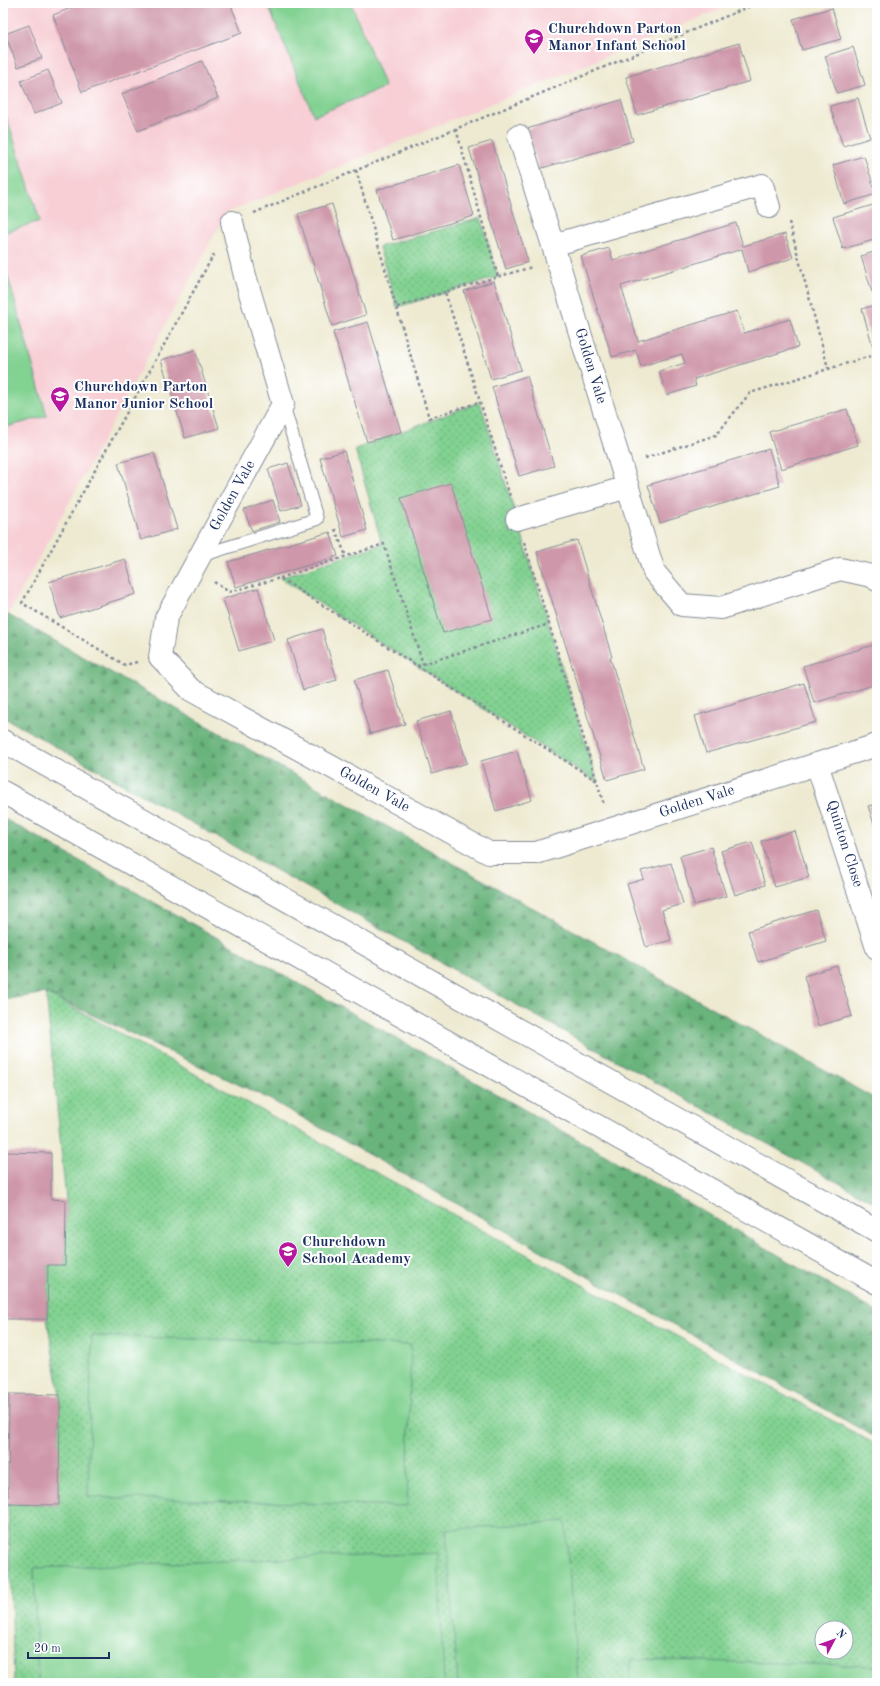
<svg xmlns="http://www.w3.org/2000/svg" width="880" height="1686" font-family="'Old Standard TT',serif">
  <defs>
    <pattern id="grass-dots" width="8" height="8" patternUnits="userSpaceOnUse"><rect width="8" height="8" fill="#82d292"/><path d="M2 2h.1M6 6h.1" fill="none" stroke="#6aab7a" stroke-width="1.8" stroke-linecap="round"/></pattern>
    <pattern id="forest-firs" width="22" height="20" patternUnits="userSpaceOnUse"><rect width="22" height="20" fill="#69b47c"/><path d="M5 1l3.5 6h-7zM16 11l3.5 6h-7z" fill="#569369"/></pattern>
  </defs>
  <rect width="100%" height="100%" fill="#fff"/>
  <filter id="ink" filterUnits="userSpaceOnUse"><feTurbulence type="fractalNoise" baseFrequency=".025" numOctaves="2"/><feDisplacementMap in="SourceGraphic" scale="8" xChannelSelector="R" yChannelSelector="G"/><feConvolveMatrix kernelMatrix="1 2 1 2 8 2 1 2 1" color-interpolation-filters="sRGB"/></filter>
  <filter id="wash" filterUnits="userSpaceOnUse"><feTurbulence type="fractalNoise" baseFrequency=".012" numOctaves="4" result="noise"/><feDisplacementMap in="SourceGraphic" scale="16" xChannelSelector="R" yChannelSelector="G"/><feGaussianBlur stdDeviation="0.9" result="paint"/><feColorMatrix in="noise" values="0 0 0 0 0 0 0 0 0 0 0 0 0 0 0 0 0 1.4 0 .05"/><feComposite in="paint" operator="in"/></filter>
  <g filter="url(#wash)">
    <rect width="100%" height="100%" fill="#eeead1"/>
    <polygon fill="#f7cfd5" points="3,3 736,3 226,213 8,615 3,612"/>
    <g fill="url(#grass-dots)" stroke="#4e8078" fill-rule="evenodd">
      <polygon points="481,218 498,277 397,307 379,247"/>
      <polygon points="480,402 517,519 597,782 280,578 382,544 355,449"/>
      <path d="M46,993L877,1445V1683H14L8,1504L58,1505L60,1395L47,1319L48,1265L65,1264L66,1200ZM822,1628H846V1652H822Z"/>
    </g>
    <g fill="url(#forest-firs)" stroke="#42726d">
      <polygon points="3,612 877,1100 877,1204 597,1050 3,717"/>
      <polygon points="3,818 593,1148 877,1312 877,1438 269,1099 46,993 3,1000"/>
    </g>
    <g fill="#82d292" stroke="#4e8078">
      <polygon points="267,3 351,3 385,87 314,116"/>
      <polygon points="3,106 40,221 3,233"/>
      <polygon points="3,259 47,416 3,428"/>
      <polygon points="92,1336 411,1345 407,1506 88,1497"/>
      <polygon points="565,1521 578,1683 458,1683 446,1530"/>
      <polygon points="438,1553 444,1683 38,1683 34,1568"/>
      <polygon points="631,1659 877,1666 877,1683 630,1683"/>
    </g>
    <g id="blocks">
      <g fill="#cf98aa">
        <polygon points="84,3 230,3 242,33 82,92 53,15"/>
        <polygon points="832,8 841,39 802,50 793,19"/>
        <polygon points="29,25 42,58 18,67 5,34"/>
        <polygon points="739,43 750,81 637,115 626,77"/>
        <polygon points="853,47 865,85 837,93 825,56"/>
        <polygon points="202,61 218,98 138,131 122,94"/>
        <polygon points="48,70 62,103 34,114 21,81"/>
        <polygon points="858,98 870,138 843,146 830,106"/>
        <polygon points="621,100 633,141 539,169 527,129"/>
        <polygon points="492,141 528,262 506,269 469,148"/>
        <polygon points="864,156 876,194 844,204 833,165"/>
        <polygon points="459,165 474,216 393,240 377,190"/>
        <polygon points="332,204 366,315 332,326 298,214"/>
        <polygon points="873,205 877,220 877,239 843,249 833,217"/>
        <polygon points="736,223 743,246 785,234 793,258 748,272 742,249 621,286 638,341 737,311 744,333 790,319 798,347 694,379 696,386 667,395 659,371 685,363 682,354 641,366 636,350 612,357 581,256 609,248 613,260"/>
        <polygon points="877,251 877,290 872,292 861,256"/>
        <polygon points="494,281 521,370 491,379 464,291"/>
        <polygon points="877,304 877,346 873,347 862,309"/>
        <polygon points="368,322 401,432 367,442 333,332"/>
        <polygon points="195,350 219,428 185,438 161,360"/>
        <polygon points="527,376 554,466 519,476 492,387"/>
        <polygon points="847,409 858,445 781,469 769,432"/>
        <polygon points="769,449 780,486 660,523 648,485"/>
        <polygon points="344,451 367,530 343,537 320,458"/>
        <polygon points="154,453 177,529 141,540 118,463"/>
        <polygon points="288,463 301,505 281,511 268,469"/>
        <polygon points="451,483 492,619 443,633 401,498"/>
        <polygon points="273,500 280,522 252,531 244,510"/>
        <polygon points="330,532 338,556 236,587 228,562"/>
        <polygon points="577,540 612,657 610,657 644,769 607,780 537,552"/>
        <polygon points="125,559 136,594 60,618 49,582"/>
        <polygon points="258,588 274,640 239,651 223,599"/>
        <polygon points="322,629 337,680 303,690 288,640"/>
        <polygon points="877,644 877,684 814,703 803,666"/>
        <polygon points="388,670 405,724 370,734 354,680"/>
        <polygon points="804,683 816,722 706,753 695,716"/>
        <polygon points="451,711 467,763 432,774 416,721"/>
        <polygon points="517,751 532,800 496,811 481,761"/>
        <polygon points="877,804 877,833 868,806"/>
        <polygon points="795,831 809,877 775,887 761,841"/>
        <polygon points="752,842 765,885 735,895 721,851"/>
        <polygon points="711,847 726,896 694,905 680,856"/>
        <polygon points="671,863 683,904 662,910 671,940 646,947 627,884 644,879 641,871"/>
        <polygon points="816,910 826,941 758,962 748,931"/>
        <polygon points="837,966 852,1016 818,1026 804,976"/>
        <polygon points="3,1152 51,1153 51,1199 66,1200 65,1265 48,1265 47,1319 3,1319"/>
        <polygon points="9,1394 60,1395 59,1505 8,1504"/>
      </g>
    </g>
  </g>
  <g filter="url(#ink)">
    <use href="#blocks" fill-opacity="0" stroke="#848c98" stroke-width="1"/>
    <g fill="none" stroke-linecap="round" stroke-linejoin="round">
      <defs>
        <polyline id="service" points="200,556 317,519 283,404"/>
        <g id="minor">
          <polyline points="519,136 654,572 682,605 721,608 840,569 876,577 877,580"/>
          <polyline points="232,222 245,276 283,404 166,618 160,657 191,690 489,853 536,853 877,745"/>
          <polyline points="553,245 762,185 769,207"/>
          <polyline points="517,519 628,487"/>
          <polyline points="817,764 877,948"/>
        </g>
        <g id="trunk">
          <polyline points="3,741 877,1231"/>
          <polyline points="3,792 877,1283"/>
        </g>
      </defs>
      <use href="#service" stroke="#848c98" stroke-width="14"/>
      <use href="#minor" stroke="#848c98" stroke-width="24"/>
      <use href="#trunk" stroke="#848c98" stroke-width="24"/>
      <g stroke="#848c98" stroke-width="2.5" stroke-dasharray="3 3" stroke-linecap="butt">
        <polyline points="456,129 498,277"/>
        <polyline points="356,170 429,418 480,402"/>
        <polyline points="254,213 758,3"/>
        <polyline points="789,222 828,368"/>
        <polyline points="397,307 445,292"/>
        <polyline points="645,458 716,435 750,393 877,354"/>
        <polyline points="510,496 445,292 532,267"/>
        <polyline points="335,529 346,556"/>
        <polyline points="524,542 604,805"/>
        <polyline points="280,578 384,544 423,664"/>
        <polyline points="214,582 229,592 280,578 597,781"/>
        <polyline points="137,662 125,665 22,603 214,254"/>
        <polyline points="417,666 549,624"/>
      </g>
      <use href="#service" stroke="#fff" stroke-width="12"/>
      <use href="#minor" stroke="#fff" stroke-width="22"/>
      <use href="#trunk" stroke="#fff" stroke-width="22"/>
    </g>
  </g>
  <defs>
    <symbol id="school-pin" viewBox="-11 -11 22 30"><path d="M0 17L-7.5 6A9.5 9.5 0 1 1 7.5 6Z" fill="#b5179e" stroke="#fff"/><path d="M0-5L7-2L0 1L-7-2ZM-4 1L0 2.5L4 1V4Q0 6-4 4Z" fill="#fff"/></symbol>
  </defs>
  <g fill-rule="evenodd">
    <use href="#school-pin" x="523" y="27" width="22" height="30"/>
    <use href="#school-pin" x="49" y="385" width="22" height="30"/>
    <use href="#school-pin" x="277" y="1240" width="22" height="30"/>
  </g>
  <g text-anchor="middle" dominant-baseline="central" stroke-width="4" stroke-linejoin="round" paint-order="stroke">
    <g font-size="15" font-weight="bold" fill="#1b2f5e" stroke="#fff" text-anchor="start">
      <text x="548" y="29">Churchdown Parton<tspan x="548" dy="17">Manor Infant School</tspan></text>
      <text x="74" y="387">Churchdown Parton<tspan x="74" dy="17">Manor Junior School</tspan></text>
      <text x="302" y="1242">Churchdown<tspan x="302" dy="17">School Academy</tspan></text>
    </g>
    <g font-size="15" fill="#1b2f5e" stroke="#fff">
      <text transform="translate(590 366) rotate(73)">Golden Vale</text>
      <text transform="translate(233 496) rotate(-61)">Golden Vale</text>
      <text transform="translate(374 790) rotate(29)">Golden Vale</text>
      <text transform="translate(697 802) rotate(-18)">Golden Vale</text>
      <text transform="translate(844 844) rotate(72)">Quinton Close</text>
    </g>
  </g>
  <rect width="880" height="1686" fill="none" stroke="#fff" stroke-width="16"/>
  <g transform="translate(834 1640) rotate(49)"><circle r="19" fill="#ffffff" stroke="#a4acbf"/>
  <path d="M0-3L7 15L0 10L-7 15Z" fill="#b5179e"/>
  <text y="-6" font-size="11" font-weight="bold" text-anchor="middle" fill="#1b2f5e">N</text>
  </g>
  <path d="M28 1652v6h81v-6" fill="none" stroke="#1b2f5e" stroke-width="2"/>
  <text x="34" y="1652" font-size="12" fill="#1b2f5e" stroke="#ffffff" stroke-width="3" paint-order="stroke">20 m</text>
</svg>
